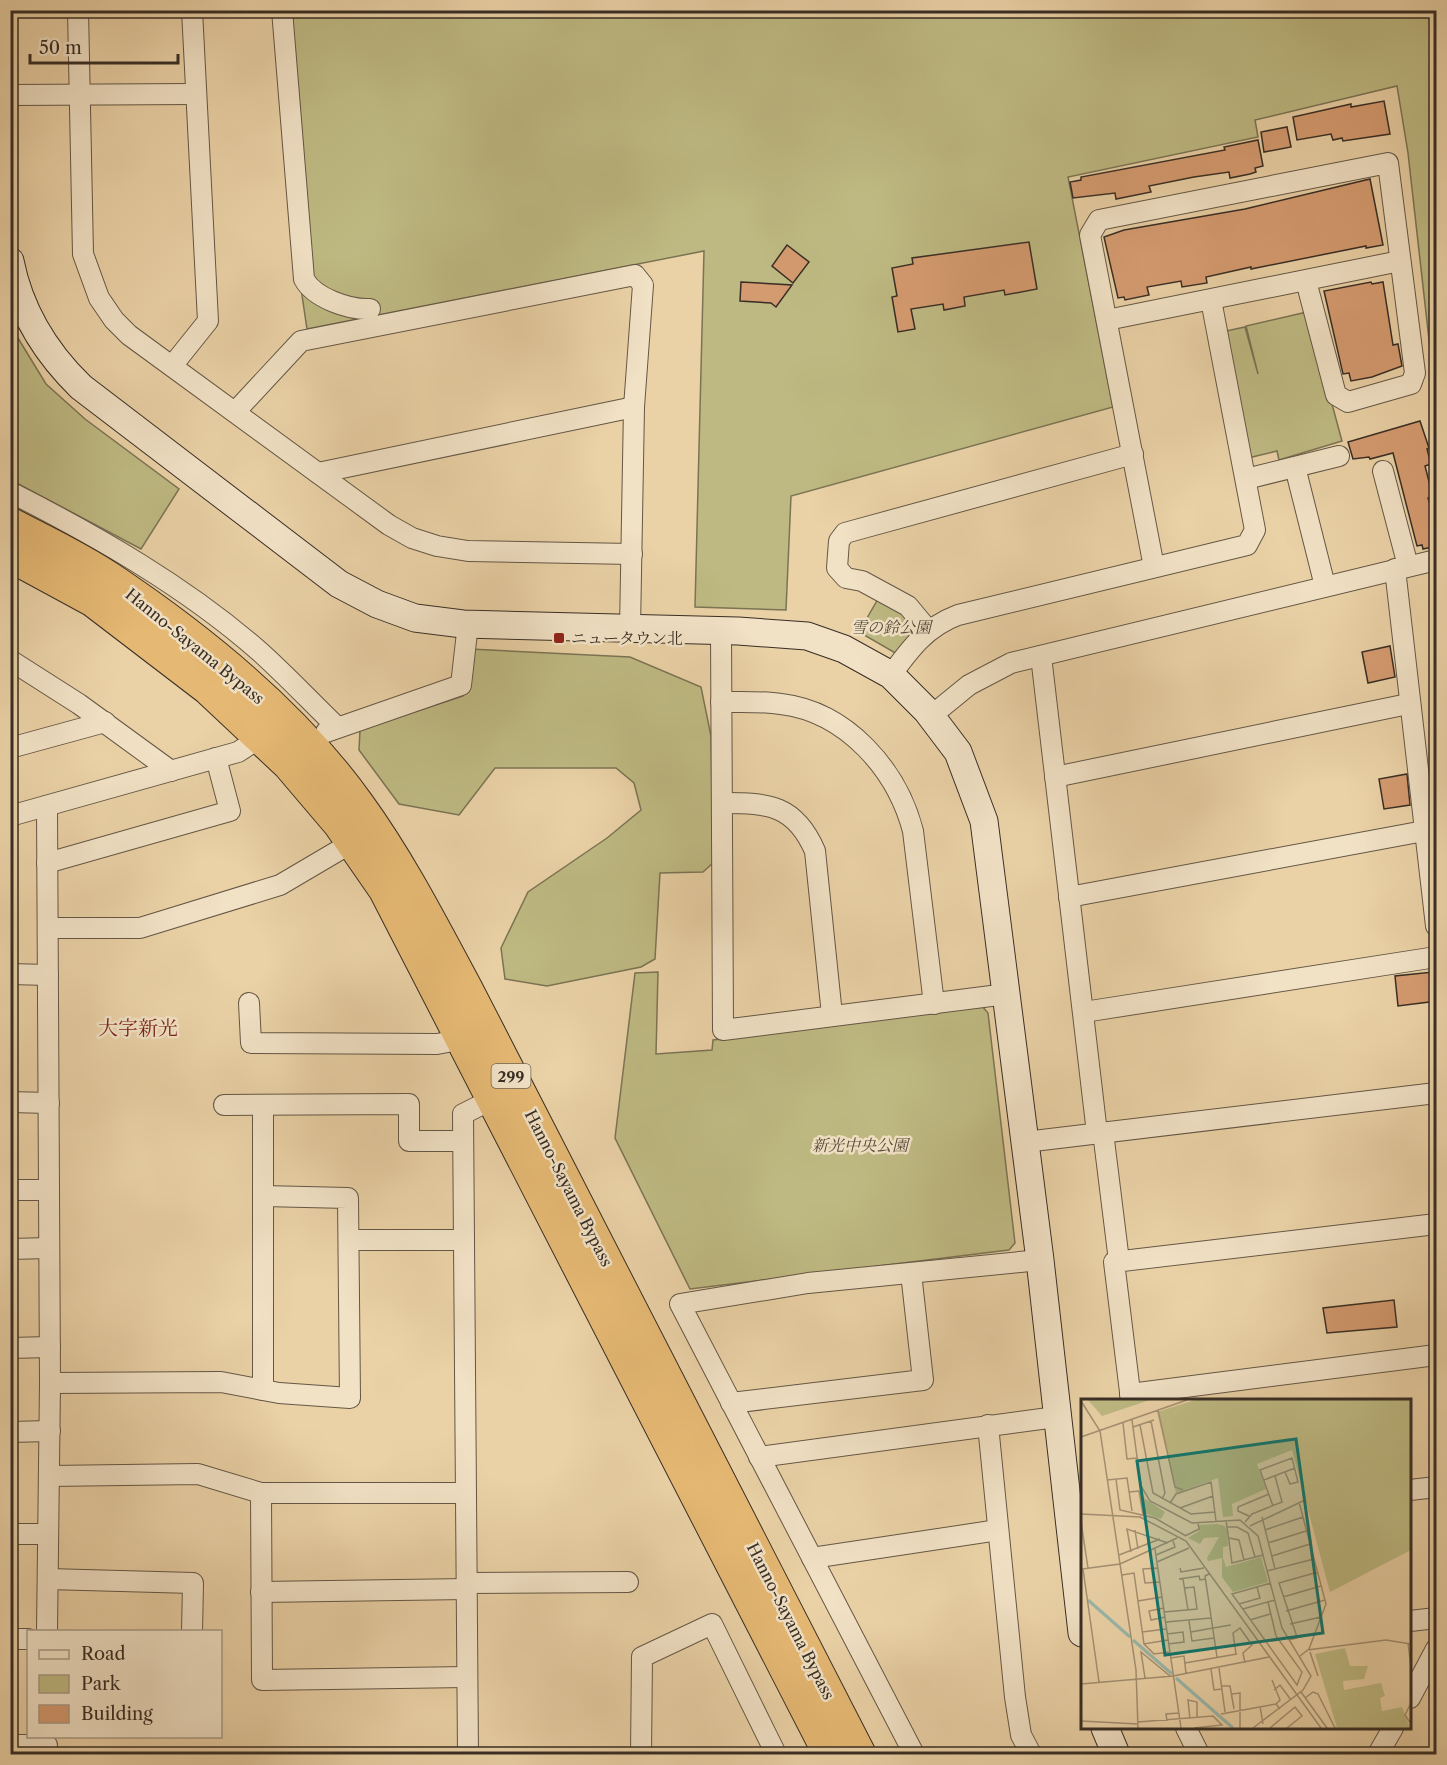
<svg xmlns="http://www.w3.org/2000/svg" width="1447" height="1765" font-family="'Libre Caslon Text','Noto Serif JP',serif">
  <rect width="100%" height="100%" fill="#ead1a6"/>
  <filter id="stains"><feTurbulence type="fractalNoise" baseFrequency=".00333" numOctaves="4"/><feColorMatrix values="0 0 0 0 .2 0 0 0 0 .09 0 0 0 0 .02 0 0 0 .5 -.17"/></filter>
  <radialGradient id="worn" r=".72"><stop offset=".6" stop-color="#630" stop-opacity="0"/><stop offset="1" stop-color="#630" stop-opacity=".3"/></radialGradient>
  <g fill="#beb982" stroke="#7b7454" stroke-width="1.5">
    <polygon points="278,11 1436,11 1436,402 1408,153 1397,86 1255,120 1258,137 1068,177 1113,407 791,496 786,610 695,607 704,251 307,329 299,275"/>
    <polygon points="1307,312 1342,441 1279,460 1277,451 1248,458 1226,331 1245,327 1258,374 1246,326"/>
    <polygon points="10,325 46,384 85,419 179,489 141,549 11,480"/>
    <polygon points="878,599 905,612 914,623 913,633 897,654 859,632"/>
    <polygon points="470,649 630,657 701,687 711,736 713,863 703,872 660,873 655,959 641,967 547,986 505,979 501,948 528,892 607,838 641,810 634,783 616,768 495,768 459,815 399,804 359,750 360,730 463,696"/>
    <polygon points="658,972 656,1054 712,1050 713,1040 982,1006 988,1013 1015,1243 1009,1250 690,1289 615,1138 635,973"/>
  </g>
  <g fill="#d59b70" stroke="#382e25" stroke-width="1.5">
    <polygon points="1384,101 1390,134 1343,141 1342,138 1333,140 1331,134 1297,140 1293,117 1351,104 1351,107"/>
    <polygon points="1287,127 1291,147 1264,152 1261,132"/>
    <polygon points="1258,140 1263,166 1255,168 1256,172 1250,174 1230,178 1229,172 1194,177 1149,186 1151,192 1116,199 1115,193 1073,198 1070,182 1081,180 1081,177 1225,150 1224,147"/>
    <polygon points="1370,179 1383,245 1366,248 1366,246 1251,269 1251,267 1206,277 1207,283 1182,287 1181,281 1147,287 1149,295 1125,300 1124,297 1118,298 1104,237 1124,230 1245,209"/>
    <polygon points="1029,242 1037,289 1005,295 1004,290 964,297 965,306 944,310 943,304 911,309 915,329 898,332 892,297 897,296 892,268 913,264 912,258"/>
    <polygon points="787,245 809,262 793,283 772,266"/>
    <polygon points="741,282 792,285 776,307 771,303 740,301"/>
    <polygon points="1371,282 1372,284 1383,282 1393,345 1398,344 1402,366 1372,377 1351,381 1349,373 1343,374 1324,291"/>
    <polygon points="1420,421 1429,448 1427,449 1431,464 1425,466 1433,497 1428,498 1437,528 1437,546 1423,549 1422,545 1417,546 1393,453 1370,459 1369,457 1353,459 1348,442"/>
    <polygon points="1390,646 1395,677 1368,683 1362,652"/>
    <polygon points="1407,774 1410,805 1384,809 1379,779"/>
    <polygon points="1433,972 1437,1001 1398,1006 1395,976"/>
    <polygon points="1394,1300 1397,1327 1327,1333 1323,1308"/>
  </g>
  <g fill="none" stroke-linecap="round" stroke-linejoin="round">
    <defs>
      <g id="street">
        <polyline points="78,10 83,254 99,298 114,320 129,335 389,525 412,538 437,546 468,551 632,554"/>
        <path d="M282,10L304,279C314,298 349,310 370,309"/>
        <polyline points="10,95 196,94"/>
        <polyline points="1107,320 1400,261"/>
        <polyline points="172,366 208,321 192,10"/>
        <polyline points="235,412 301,341 635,275 643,285 634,407 630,629"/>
        <polyline points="1295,467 1325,586"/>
        <polyline points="1383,471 1408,566"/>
        <polyline points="318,473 634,407"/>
        <polyline points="1246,479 1339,456"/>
        <path d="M10,492C97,536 186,587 259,651C286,675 311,702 337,727"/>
        <polyline points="1154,567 1090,235 1099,220 1388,163 1415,373 1411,384 1348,402 1336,395 1306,281"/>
        <polyline points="1395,569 1436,926"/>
        <polyline points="928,630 908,606 862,581 846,578 837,568 839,541 845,533 1133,454"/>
        <polyline points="721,631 723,1030 1007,994"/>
        <polyline points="1041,656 1097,1133"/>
        <polyline points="10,660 79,704 171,771"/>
        <path d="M891,675C910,649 926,627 958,615L1247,545L1255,530L1211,300"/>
        <path d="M721,702C741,702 761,701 781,704C847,712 897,770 913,831L934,1004"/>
        <polyline points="931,716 969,685 1011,663 1436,560"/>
        <polyline points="326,732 461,685 468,624"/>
        <polyline points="10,748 105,722"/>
        <polyline points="1055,777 1408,704"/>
        <path d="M723,803C769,803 795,805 815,851L832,1015"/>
        <polyline points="10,816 238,752 261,737"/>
        <polyline points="47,863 230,811 216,758"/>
        <polyline points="1069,897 1424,831"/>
        <polyline points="48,928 140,928 280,885 353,842"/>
        <polyline points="10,974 48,975"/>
        <polyline points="249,1003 251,1043 437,1044 464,1039"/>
        <polyline points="1084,1012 1436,957"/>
        <polyline points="10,1102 49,1103"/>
        <polyline points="224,1105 409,1104 409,1141 463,1141"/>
        <polyline points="1103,1132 1119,1261"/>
        <polyline points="1025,1142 1436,1093"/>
        <polyline points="10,1190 49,1190"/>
        <polyline points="349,1240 464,1240"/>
        <polyline points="10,1249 49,1248"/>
        <polyline points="10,1348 50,1347"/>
        <polyline points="50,1383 221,1382 279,1393 350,1398 348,1198 263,1196"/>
        <polyline points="263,1390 263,1107"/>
        <polyline points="1130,1394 1436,1355"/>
        <polyline points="1131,1400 1114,1262 1436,1224"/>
        <polyline points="731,1403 923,1380 911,1273"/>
        <polyline points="988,1425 1015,1697 1021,1735 1031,1754"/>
        <polyline points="10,1432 50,1431"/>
        <polyline points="759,1457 1056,1417"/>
        <polyline points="49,1476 198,1474 261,1493 466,1493"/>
        <polyline points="1410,1490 1436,1487"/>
        <polyline points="261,1493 262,1680 467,1677"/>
        <polyline points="10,1534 48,1534"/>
        <polyline points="812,1558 998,1530"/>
        <polyline points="48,1579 193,1583 192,1632"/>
        <polyline points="466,1583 628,1582"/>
        <polyline points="261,1592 467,1589"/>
        <polyline points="1410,1621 1436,1618"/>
        <polyline points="47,1632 50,1383 47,806"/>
        <polyline points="10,1639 28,1639"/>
        <polyline points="1410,1698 1436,1649"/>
        <polyline points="1186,1728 1199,1754"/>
        <polyline points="10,1745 47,1745"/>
        <polyline points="468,1754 463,1114 495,1098"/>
        <polyline points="641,1754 642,1657 712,1624 776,1754"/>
        <polyline points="914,1754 680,1304 808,1283 1040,1260"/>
        <polyline points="1378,1754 1393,1728"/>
      </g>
      <g id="secondary">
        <path d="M10,261C20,312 45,352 81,387L339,584L377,604L415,618L463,624L738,631L807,636L844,649L891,675L927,711L958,752L984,821L1040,1260L1082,1633"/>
        <polyline points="1105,1728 1116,1754"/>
      </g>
      <g id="highway">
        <path d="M10,524C44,542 79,558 110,579C201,640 294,715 358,805C400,863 432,926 466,989L859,1754"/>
        <polyline points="10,555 93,600 208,688 289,764 340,824 385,889 830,1754"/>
      </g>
    </defs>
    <use href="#street" stroke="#645745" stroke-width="22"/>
    <use href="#secondary" stroke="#382e25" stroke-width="29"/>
    <use href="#highway" stroke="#382e25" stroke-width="35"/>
    <use href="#street" stroke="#f1e1c5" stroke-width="20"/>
    <use href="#secondary" stroke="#f1e1c5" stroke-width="27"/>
    <use href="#highway" stroke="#e5b873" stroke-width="33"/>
  </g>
  <rect fill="#8f2418" stroke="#f1e1c5" stroke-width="2" x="553" y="632" width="12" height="12" rx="3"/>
  <g text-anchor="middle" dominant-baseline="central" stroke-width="5" stroke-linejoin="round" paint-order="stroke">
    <rect fill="#f1e1c5" stroke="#706455" stroke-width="1.5" x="491.5" y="1064" width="39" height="24" rx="4.5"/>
    <g font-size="15" font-weight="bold" fill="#382e25">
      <text x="511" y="1076">299</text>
    </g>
    <g font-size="16" font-style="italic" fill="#534a38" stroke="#f1e1c5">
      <text x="891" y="627">雪の鈴公園</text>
      <text x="860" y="1145">新光中央公園</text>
    </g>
    <g font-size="16" fill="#382e25" stroke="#f1e1c5" text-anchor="start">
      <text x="571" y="638">ニュータウン北</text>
    </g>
    <g font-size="16" fill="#382e25" stroke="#f1e1c5">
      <text transform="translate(195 646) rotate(39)">Hanno-Sayama Bypass</text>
      <text transform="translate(569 1188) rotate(63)">Hanno-Sayama Bypass</text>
      <text transform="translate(791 1621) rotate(63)">Hanno-Sayama Bypass</text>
    </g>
    <g font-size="20" fill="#7a1f14" stroke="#f1e1c5">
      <text x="138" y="1028">大字新光</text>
    </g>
  </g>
  <g transform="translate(1081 1399)">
    <rect width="330" height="330" fill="#ead1a6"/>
    <path d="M7,1H69L21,17ZM114,1H330V151L249,193L211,51L176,65L185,90L151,105L152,117L142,118L137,79L95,94L76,13ZM60,97L84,113L80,120L63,114ZM136,125L144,127L146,132L147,147L142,148V159L145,168L180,158L187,183L152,193L141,178V159L127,162L126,159L138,138L123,139L119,145L107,139L118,132V126ZM264,249L269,267H287L283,280L262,282L263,291L300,284L304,297L299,299L301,312L321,308L329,329H256L234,255Z" fill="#beb982"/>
    <path fill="none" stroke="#98b7ab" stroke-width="3" d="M7,201L49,238M52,241L91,275M95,279L152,329"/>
    <path fill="none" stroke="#a39072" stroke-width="1.5" d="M0,2L19,32L55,271L57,329M77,11L94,88L102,91M51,21L60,87L69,102L111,124L159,121L177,137L201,229L230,277L222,291L172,329M70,22L84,94L81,100M42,24L46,60L56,59M59,26L72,94L110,115L134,113M52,28L73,21M0,38L106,1M35,80L39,111L74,119L105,137M26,81L46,79L51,112M183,81L214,69M48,93L58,92L62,115M218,103L245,205L228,250L219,257M89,104L95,95L130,83L135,122M192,107L179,71L211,59L217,83L209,85L204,73M99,109L132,97M0,115L59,118L105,142L240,329M168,117L157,112V108L188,95M181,118L194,170M145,121L151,164L182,156M0,123L7,169M164,123L171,115L201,103L194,77M169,127L224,101M146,128H156L167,134L174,158M54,131L57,150M184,131L222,118M104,137L118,130L117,124M148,139L158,141L163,161M187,144L225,132M74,150L100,329M50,153L46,130L87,144M38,156L79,140M75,156L94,148L92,142M191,157L229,145M76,163L108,149M77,169L62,170L64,184L79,183M99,169L100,173L123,169M1,170L39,165L96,139M2,170L18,283M186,172L233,160M128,175L124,177L136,258M41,176L53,174L63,245L87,241M98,180L118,177L119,181L125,180M102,180L107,211M202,198L240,187M57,202L81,198M187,203L195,237L221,273L216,286L151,195L190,184M158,205L179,199L176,188M83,209L68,212L70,221L84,218M162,210L194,201M205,212L244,201M83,213L116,210L113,188L104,189M169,221L189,215M108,222L111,242L133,239M85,223L130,219M209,225L240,218M132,229L150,226M61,233L85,230M110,233L132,229M86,235L102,233L103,243L87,245M216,238L198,184L237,173M208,241L234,234M327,244L330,268M63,245L73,255L88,253M226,251L305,241L330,245M229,253L237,277M155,255L152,234L159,229L171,246L162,254L164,264M89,259L103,257L105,274M104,264L156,255M138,269L144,313M130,270L133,291L141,290M64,279L60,253L89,277M191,281L199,301L195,305M0,285L92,277L188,258M141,287H149L153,310M193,291L199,286L210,301M220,293L246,329M151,295L159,294V329M224,299L232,293L237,295L254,329M330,304L324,316L330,325M179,307L182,325M140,315L195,305L199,310M109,320L107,301L116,303V319M0,322L57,325M86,322L85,315L98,314M57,323L132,317L141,326L113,329M189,329L214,308L221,317L206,329"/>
    <path fill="#0f766e" fill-opacity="0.15" stroke="#0f766e" stroke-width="3" d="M215,40L242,234L84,256L56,62Z"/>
    <rect width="330" height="330" fill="none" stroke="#382e25" stroke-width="3"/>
  </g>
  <rect width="1447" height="1765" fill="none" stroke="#ead1a6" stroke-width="36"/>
  <rect x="12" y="12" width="1423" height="1741" fill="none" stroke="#382e25" stroke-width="3"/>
  <rect x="18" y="18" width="1411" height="1729" fill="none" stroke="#382e25" stroke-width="1.5"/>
  <rect x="27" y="1630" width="195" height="108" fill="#f1e1c5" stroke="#a79985" stroke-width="1.5"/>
  <rect x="39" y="1650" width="30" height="9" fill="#f1e1c5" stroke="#a79985" stroke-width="1.5"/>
  <text x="81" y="1660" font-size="18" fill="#382e25">Road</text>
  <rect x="39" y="1675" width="30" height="18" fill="#beb982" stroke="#a79985" stroke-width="1.5"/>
  <text x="81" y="1690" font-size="18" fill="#382e25">Park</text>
  <rect x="39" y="1705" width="30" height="18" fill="#d59b70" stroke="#a79985" stroke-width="1.5"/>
  <text x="81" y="1720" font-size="18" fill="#382e25">Building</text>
  <path d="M30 54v9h148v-9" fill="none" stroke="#382e25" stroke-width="3"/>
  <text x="39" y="54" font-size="18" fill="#382e25" stroke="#f1e1c5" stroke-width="4.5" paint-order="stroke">50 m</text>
  <rect width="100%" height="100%" filter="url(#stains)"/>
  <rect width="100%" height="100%" fill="url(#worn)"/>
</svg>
